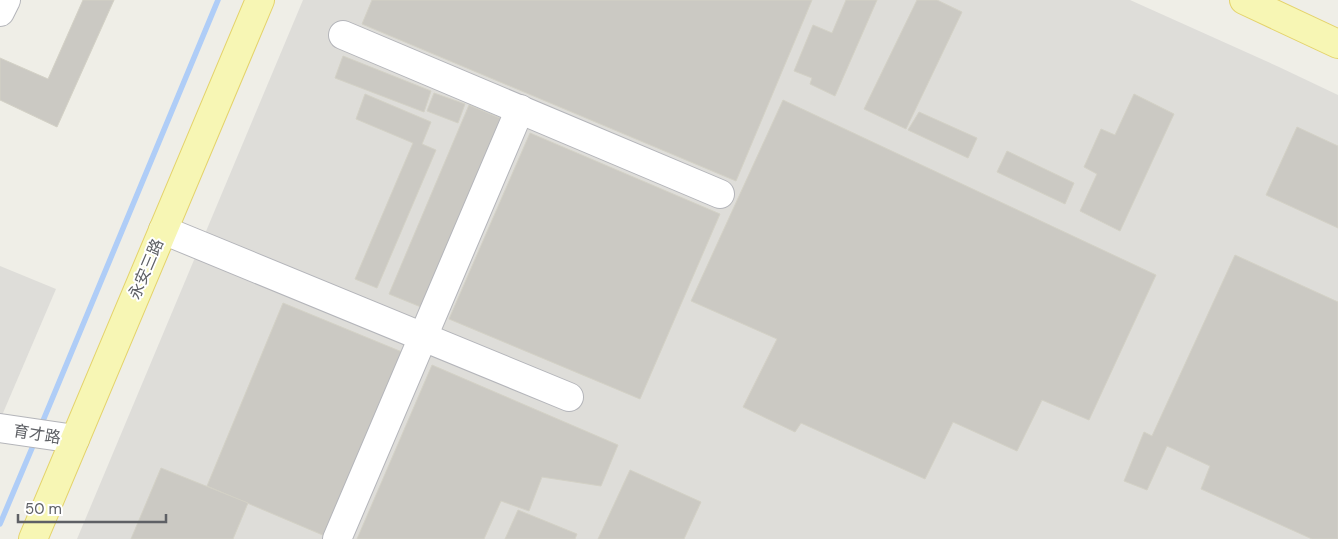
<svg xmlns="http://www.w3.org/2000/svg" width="1338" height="539" font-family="'DM Sans','Noto Sans SC',sans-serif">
  <rect width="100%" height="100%" fill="#efeee7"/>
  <g fill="#deddd9">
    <polygon points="303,0 1130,0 1279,67 1338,95 1338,539 77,539"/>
    <polygon points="0,266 56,289 0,420"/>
  </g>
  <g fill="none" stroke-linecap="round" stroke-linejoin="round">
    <g stroke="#afcdf7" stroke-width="5.5">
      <polyline points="40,428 218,0"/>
      <polyline points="0,524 35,441"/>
    </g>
  </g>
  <g fill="#cbc9c3" stroke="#d3d1c6">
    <polygon points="83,0 114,0 57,127 0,100 0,58 48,79"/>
    <polygon points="372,0 812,0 736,181 362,24"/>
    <polygon points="846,0 877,0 835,96 810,84 812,78 794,71 813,25 832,33"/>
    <polygon points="917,0 937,0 962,12 906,129 864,109"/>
    <polygon points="343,56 431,91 424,112 335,78"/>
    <polygon points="434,93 465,104 458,123 427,111"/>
    <polygon points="365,94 431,122 422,144 436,150 377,288 355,279 413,143 356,119"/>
    <polygon points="1134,94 1174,114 1120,231 1080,211 1097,174 1084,167 1101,129 1115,135"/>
    <polygon points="783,100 1156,275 1089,420 1042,400 1017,451 953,422 925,479 801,423 795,432 743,407 777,339 691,301"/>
    <polygon points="469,105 502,119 421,307 389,294"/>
    <polygon points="919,112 977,138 968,158 908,130"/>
    <polygon points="1297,127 1338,146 1338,228 1266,195"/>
    <polygon points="530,133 720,214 640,399 449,319"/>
    <polygon points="1007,151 1074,183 1065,204 997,172"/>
    <polygon points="1235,255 1338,302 1338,539 1312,539 1201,489 1210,466 1167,446 1147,490 1124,481 1144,432 1152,436"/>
    <polygon points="283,303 402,352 325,536 207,486"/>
    <polygon points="432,365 618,445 601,486 542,477 529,511 501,501 484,539 357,539"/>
    <polygon points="161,468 248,503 233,539 131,539"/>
    <polygon points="630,470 701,502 684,539 598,539"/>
    <polygon points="518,510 577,534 575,539 505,539"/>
  </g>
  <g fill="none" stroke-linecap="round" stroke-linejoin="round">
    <defs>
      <g id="minor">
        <polyline points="0,12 6,0"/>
        <polyline points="343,35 720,194"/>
        <polyline points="163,230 569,397"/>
        <polyline points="0,428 75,439"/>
        <polyline points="337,539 520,109"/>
      </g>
      <g id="major">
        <polyline points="1244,0 1338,44"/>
        <polyline points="33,539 260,0"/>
      </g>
    </defs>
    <use href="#minor" stroke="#b4b5ba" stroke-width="30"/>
    <use href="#major" stroke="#e4d36b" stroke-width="30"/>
    <use href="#minor" stroke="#fff" stroke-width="28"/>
    <use href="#major" stroke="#f7f6b4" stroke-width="28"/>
  </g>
  <g text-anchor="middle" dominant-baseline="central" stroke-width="4" stroke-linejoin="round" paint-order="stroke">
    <g font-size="16" fill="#5e6065" stroke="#fff">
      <text transform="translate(146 269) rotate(-67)">永安三路</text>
      <text transform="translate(37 434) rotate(9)">育才路</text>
    </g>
  </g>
  <path d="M18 514v8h148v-8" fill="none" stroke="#5e6065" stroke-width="2.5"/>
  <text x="25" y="514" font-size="15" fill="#5e6065" stroke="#ffffff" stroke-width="4" paint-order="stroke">50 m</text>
</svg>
